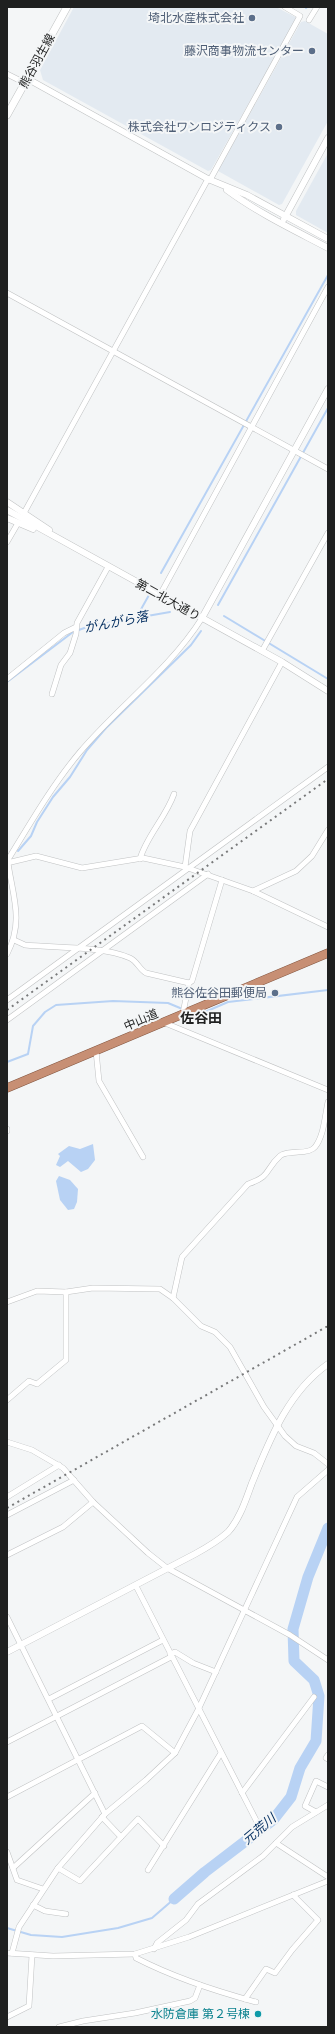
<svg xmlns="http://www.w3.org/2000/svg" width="335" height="2034" font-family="Arial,'Noto Sans JP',sans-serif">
  <rect width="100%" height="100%" fill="#f4f6f7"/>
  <g fill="#e3eaf1">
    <polygon points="74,7 276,7 297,18 211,170 208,171 43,80 40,70"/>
    <polygon points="305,21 328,34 328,121 282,204 279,205 218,171 301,22"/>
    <polygon points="328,153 328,233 296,215 296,211"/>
  </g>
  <g fill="#b8d2f4">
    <polygon points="93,1144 95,1160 88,1169 81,1172 68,1161 60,1167 56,1165 60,1156 58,1154 69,1146 80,1149"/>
    <polygon points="59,1176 70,1180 78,1189 77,1202 74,1209 68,1210 60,1200 56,1181"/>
  </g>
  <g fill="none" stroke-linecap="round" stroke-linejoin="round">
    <g stroke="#b8d2f4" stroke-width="2">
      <polyline points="306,8 307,7"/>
      <polyline points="161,573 328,275"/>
      <polyline points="218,605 328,408"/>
      <polyline points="224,616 328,679"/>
      <polyline points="135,620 149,595"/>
      <polyline points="7,682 73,632 90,626 170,612"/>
      <polyline points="18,851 31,836 37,822 53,797 70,777 87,750 106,728 191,645 201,631"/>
      <polyline points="195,1014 205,1012 228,1002 328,990"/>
      <polyline points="7,1062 28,1054 33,1026 45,1012 56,1005 113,1001 168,1003 180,1008"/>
      <polyline points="7,1928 31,1935 62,1937 118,1928 152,1918 174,1899"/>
    </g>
    <polyline stroke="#b8d2f4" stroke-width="11" points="174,1899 205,1872 273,1820 291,1797 300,1768 316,1741 319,1696 314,1680 294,1661 293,1629 308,1577 328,1528"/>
    <defs>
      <g id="minor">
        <polyline points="309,20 317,7"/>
        <polyline points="7,74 25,83"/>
        <polyline points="210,180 300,16 285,7"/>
        <polyline points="7,293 328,469"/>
        <polyline points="24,513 208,179"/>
        <polyline points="7,542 18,523"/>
        <polyline points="160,595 328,287"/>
        <polyline points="262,651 328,533"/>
        <polyline points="7,679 64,633 76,627"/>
        <polyline points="52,694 61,665 70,653 76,634 77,623 108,567"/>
        <path d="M140,859C146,837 166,817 174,794"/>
        <polyline points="7,863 36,856 82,868 143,858 185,867 253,891 328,927"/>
        <polyline points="185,867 190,831 282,662"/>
        <polyline points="253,891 296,871 312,856 328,830"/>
        <path d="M14,940L25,945C57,948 102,946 130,958C137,961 139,969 146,973L189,983L183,1013"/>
        <path d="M7,954C24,921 13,897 8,863L9,858C31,822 53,784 80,752C119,706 170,669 202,618"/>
        <polyline points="189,983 192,981 222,880"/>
        <polyline points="7,1000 328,767"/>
        <polyline points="7,1020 208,874"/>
        <polyline points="165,1023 328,1090"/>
        <polyline points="96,1051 99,1081 143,1157"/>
        <polyline points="7,1129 7,1131"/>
        <path d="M173,1298L182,1257L248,1184C272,1176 265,1169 280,1156C284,1152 292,1153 298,1152C303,1152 311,1152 315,1147C324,1136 325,1115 328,1102"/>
        <polyline points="7,1302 37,1291 66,1292 93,1288 160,1289 173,1298 201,1326 215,1332 230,1347 264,1407 285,1436 296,1446 314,1453 328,1464"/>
        <polyline points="7,1400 29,1381 37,1384 66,1360 66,1292"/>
        <polyline points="7,1442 32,1450 63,1468 93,1502 148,1553 167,1568 290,1635 328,1660"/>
        <polyline points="7,1497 59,1465"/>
        <polyline points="7,1515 74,1480"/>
        <polyline points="7,1555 63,1527 93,1502"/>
        <polyline points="136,1586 258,1824"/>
        <polyline points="7,1617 105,1814"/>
        <polyline points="170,1654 175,1652 193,1663 216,1672"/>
        <polyline points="49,1699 163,1640"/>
        <polyline points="7,1742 171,1657"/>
        <polyline points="328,1755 326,1758 328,1759"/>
        <polyline points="242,1793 314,1697"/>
        <polyline points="7,1797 142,1726 175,1753"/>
        <polyline points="316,1812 305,1806 316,1781 328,1787"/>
        <polyline points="121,1837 138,1819 164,1846"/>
        <polyline points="276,1843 328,1877"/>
        <polyline points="7,1852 17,1880 43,1889"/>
        <polyline points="13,1868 95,1793"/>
        <polyline points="58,1868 80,1881 121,1837 102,1817"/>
        <polyline points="148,1870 221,1753"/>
        <polyline points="33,1905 45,1911 66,1914"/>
        <polyline points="154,1949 157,1943 186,1920 198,1904 263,1856 292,1827 328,1805"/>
        <polyline points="7,1953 53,1956 135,1954 189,1937 328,1881"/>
        <polyline points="12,1953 19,1927 58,1868 105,1814 146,1780 175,1753 198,1710 297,1497 328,1470"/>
        <path d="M135,1954L136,1958C173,1977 215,1991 256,2002"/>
        <polyline points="245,1999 266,1969 275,1973 292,1950 318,1920 293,1895"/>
        <polyline points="7,2017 29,2006 32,1955"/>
        <polyline points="59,2027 83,2021 135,2013 190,2001 195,1998 200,1985"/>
      </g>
      <g id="tertiary">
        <polyline points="28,79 208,179 247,195 328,239"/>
        <path d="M227,190C258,213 294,230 328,248"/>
        <polyline points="284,219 328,138"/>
        <polyline points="7,502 49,530"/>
        <polyline points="7,510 282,662 328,691"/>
        <polyline points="7,518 33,529"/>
        <polyline points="202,618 328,389"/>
        <path d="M7,1652L195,1554C206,1548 218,1541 228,1532C240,1519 246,1499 252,1483C270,1439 288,1392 328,1364"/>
      </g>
      <polyline id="secondary" points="7,115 67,7"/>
      <polyline id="trunk" points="7,1088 328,953"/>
    </defs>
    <use href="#minor" stroke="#c0c2c3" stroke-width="6"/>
    <use href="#tertiary" stroke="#c0c2c3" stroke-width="7"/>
    <use href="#secondary" stroke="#c0c2c3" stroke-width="8"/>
    <use href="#trunk" stroke="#835640" stroke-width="9"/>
    <use href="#minor" stroke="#fff" stroke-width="5"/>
    <use href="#tertiary" stroke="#fff" stroke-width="6"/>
    <use href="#secondary" stroke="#fff" stroke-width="7"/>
    <use href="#trunk" stroke="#c78f74" stroke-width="8"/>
    <g stroke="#78797a" stroke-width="2" stroke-dasharray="2 4" stroke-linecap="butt">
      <polyline points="7,1010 328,779"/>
      <polyline points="7,1508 328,1326"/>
    </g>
  </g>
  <g fill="#5c6f8a" stroke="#f4f6f7" stroke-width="1.5">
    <circle cx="252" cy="18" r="4"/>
    <circle cx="312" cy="51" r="4"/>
    <circle cx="279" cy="127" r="4"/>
    <circle cx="275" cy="993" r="4"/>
  </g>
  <circle fill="#0f9aa8" stroke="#f4f6f7" stroke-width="1.5" cx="258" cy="2014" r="4"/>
  <g text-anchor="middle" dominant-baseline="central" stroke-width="4" stroke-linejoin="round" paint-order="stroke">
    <g font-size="12" fill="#4e5e75" stroke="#f4f6f7" text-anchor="end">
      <text x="244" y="18">埼北水産株式会社</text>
      <text x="304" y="51">藤沢商事物流センター</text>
      <text x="271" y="127">株式会社ワンロジティクス</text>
      <text x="267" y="993">熊谷佐谷田郵便局</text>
    </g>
    <g font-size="12" fill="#1f2020" stroke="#f4f6f7">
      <text transform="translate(37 61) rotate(-61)">熊谷羽生線</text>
      <text transform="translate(168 600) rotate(29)">第二北大通り</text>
      <text transform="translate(141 1020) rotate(-23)">中山道</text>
    </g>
    <g font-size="12" fill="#0d838f" stroke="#f4f6f7" text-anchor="end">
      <text x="250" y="2014">水防倉庫 第２号楝</text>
    </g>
    <g font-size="13" font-style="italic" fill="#083263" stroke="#f4f6f7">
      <text transform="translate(116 622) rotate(-11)">がんがら落</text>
      <text transform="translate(259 1829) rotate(-40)">元荒川</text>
    </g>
    <g font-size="14" font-weight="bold" fill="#1f2020" stroke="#f4f6f7">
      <text x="201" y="1018">佐谷田</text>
    </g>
  </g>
  <rect width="335" height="2034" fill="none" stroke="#1f2020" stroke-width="16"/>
</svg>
